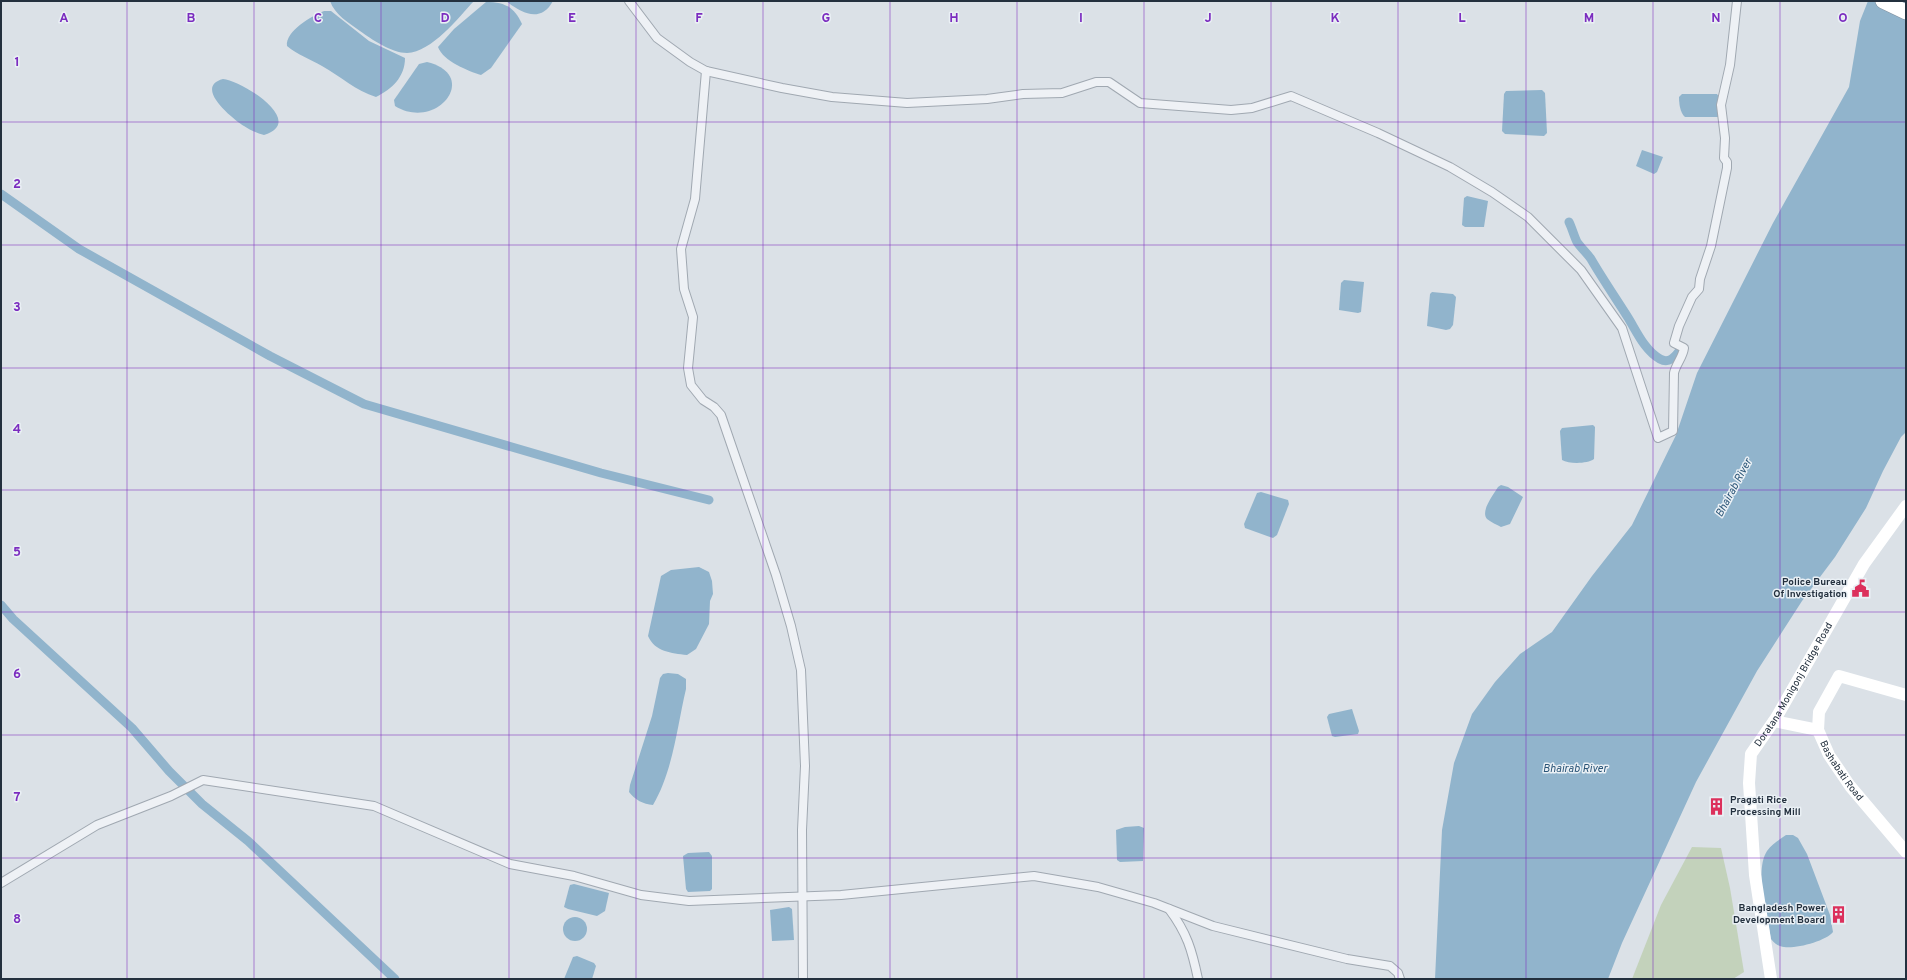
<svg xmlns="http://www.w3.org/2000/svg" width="1907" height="980" font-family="Overpass,sans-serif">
  <rect width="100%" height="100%" fill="#dbe1e7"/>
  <polygon fill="#c3d2bb" points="1692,847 1721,848 1730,888 1744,972 1733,979 1632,979 1661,905"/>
  <g fill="#91b4cc">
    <path d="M330,1H474C458,18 432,52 407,53C392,53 371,39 360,31C348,22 335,15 330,1Z"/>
    <path d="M506,1H553C541,23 522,14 506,1Z"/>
    <polygon points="1868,1 1906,1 1906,432 1901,437 1883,471 1866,508 1835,557 1802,601 1757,671 1696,782 1622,943 1608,979 1435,979 1442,830 1454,763 1472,714 1495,682 1520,654 1552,632 1592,576 1632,525 1676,435 1697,373 1773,223 1849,87 1860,21"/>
    <path d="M486,2C505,2 514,7 522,24L491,68L481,75C468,71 443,61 438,47L454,29Z"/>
    <path d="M324,11H331L369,41L405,58C405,77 392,89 376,97C356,91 340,76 322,66C310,59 298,55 287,46C285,31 312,16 324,11Z"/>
    <path d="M427,62C481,75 437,132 395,106L394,100L419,64Z"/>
    <path d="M223,79C243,81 307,122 264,135C257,133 250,130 244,126C233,119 193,87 223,79Z"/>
    <polygon points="1542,90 1545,93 1547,133 1544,136 1505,134 1502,131 1504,94 1506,91"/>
    <path d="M1682,94H1717L1719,97V117H1685C1680,113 1679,103 1679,97Z"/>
    <polygon points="1642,150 1663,157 1657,172 1654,174 1636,166"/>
    <polygon points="1467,196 1488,201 1484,227 1465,227 1462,225 1464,198"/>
    <polygon points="1344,280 1364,282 1361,312 1358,313 1339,310 1341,283"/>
    <polygon points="1432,292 1453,294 1456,297 1453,325 1450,329 1446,330 1427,326 1430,294"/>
    <path d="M1593,425L1595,427L1594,459C1587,464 1569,464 1562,460L1560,431L1562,428Z"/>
    <path d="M1501,485L1508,487L1523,497L1510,524L1501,527C1497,525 1491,522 1487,519C1480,511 1494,494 1498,487Z"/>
    <polygon points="1261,492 1288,500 1289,504 1277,535 1273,538 1245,528 1244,524 1257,493"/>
    <path d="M699,567L709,572L712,581L713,594L710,601L709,624L696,649L687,655C671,653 655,652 648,636L661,576L671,570Z"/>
    <path d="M668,673L678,674L686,679V689C677,727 673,771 653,805C643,804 635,800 629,792L630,785L652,716L660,678L663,674Z"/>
    <polygon points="1352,709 1359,731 1358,734 1335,737 1332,736 1327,717 1329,714"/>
    <polygon points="1139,826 1144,828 1143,861 1120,862 1117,860 1116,830 1125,827"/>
    <path d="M1786,835H1793L1798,838L1807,854L1830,915L1833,932C1826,941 1796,949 1784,947C1778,946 1775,944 1771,939C1768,917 1754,871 1767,851C1772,844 1779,840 1786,835Z"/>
    <polygon points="709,852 712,856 712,889 710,891 688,892 686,889 683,856 688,853"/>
    <polygon points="574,884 609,893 605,911 597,916 568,909 564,907 569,888 570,885"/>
    <polygon points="789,907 792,909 794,940 772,941 770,910"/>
    <circle cx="575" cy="929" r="12"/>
    <polygon points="577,956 594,963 596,966 592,979 564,979 573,957"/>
  </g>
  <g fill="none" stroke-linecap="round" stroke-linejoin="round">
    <g stroke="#91b4cc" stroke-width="9">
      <polyline points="1,194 79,249 270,356 364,404 601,473 709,500"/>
      <path d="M1569,222C1572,228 1574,236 1577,242C1581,248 1587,253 1591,259C1602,278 1615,297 1627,316C1636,330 1644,350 1660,359C1669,364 1675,357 1680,350"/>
      <polyline points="1,605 13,619 132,728 169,771 202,804 248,841 395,979"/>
    </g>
    <defs>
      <g id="street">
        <path d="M629,1L657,38L690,62L706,71L782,88L832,97L907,103L987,99L1023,94L1062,93L1096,82H1109L1140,103L1231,110L1252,108L1291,96L1378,133L1450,167L1492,192L1528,217L1581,270L1622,328L1658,438L1673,431L1674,373C1676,364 1683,357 1684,348L1674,343L1679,326L1692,297L1699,289L1700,279L1711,246L1727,168V162L1724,158L1725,138L1721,105L1730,65L1737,1"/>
        <polyline points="706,71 695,199 681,249 684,289 693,317 688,368 691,385 703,400 714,407 721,415 776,575 791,626 801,670 805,766 802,830 803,979"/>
        <polyline points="1,883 97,825 171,796 203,780 374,806 510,864 574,876 641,895 689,901 841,895 1034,876 1098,887 1154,903 1213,926 1347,959 1390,966 1398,973 1400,979"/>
        <path d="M1169,909C1187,933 1192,950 1198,979"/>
      </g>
      <polyline id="highway" points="1883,1 1906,12"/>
    </defs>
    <use href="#street" stroke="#a0a8b1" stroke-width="10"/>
    <use href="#highway" stroke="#81909f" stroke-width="16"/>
    <use href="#street" stroke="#eef1f5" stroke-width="8"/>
    <g stroke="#fff" stroke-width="12">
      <path id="s1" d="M1906,695L1839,676L1819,712L1818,730L1829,755L1850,786L1906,852"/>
      <polyline points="1774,721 1818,730"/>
      <path id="s2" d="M1771,979L1755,875L1749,783L1751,754L1776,718L1864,564L1906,506"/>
    </g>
    <use href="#highway" stroke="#fff" stroke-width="15"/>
  </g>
  <path fill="none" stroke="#7b2cbf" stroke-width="1" stroke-opacity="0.55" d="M127,1V979M254,1V979M381,1V979M509,1V979M636,1V979M763,1V979M890,1V979M1017,1V979M1144,1V979M1271,1V979M1398,1V979M1526,1V979M1653,1V979M1780,1V979M1,122H1906M1,245H1906M1,368H1906M1,490H1906M1,612H1906M1,735H1906M1,858H1906"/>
  <defs>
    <symbol id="civic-bare" viewBox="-9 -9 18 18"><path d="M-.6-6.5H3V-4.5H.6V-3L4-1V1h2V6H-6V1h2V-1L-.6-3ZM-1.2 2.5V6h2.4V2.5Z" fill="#dc305c" stroke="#eaf0f5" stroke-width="2.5" paint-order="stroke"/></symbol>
    <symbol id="building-bare" viewBox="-9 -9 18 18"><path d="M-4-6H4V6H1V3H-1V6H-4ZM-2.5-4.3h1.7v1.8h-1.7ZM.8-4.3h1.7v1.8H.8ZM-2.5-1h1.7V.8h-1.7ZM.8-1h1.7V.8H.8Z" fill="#dc305c" stroke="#eaf0f5" stroke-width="2.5" paint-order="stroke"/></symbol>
  </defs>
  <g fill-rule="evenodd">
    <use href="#civic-bare" x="1848" y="576" width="25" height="25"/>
    <use href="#building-bare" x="1704" y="794" width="25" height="25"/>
    <use href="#building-bare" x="1826" y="902" width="25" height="25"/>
  </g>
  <g text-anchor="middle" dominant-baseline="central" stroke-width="3" stroke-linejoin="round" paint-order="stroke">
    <g font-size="10" font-weight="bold" fill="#23303e" stroke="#eaf0f5" text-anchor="end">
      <text x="1847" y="582">Police Bureau<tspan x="1847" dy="12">Of Investigation</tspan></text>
      <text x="1730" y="800" text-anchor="start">Pragati Rice<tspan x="1730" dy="12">Processing Mill</tspan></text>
      <text x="1825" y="908">Bangladesh Power<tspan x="1825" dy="12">Development Board</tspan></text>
    </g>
    <g font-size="10" fill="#23303e" stroke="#eaf0f5">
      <text stroke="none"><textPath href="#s2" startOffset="308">Doratana Monigonj Bridge Road</textPath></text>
      <text stroke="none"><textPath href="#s1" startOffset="176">Bashabati Road</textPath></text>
    </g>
    <g font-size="11" font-style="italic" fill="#295476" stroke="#eaf0f5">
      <text transform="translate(1734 488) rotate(-62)">Bhairab River</text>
      <text x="1575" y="769">Bhairab River</text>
    </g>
  </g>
  <g font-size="13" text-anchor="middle" font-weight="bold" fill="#7b2cbf" stroke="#eaf0f5" stroke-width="3" stroke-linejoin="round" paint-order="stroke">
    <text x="64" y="22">A</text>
    <text x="191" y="22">B</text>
    <text x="318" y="22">C</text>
    <text x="445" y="22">D</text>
    <text x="572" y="22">E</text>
    <text x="699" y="22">F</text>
    <text x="826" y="22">G</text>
    <text x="954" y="22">H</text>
    <text x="1081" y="22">I</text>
    <text x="1208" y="22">J</text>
    <text x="1335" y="22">K</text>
    <text x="1462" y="22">L</text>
    <text x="1589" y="22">M</text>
    <text x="1716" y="22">N</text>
    <text x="1843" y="22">O</text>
    <text x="17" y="66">1</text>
    <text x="17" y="188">2</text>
    <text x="17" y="311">3</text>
    <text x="17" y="433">4</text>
    <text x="17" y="556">5</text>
    <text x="17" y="678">6</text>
    <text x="17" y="801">7</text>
    <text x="17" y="923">8</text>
  </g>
  <rect width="1907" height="980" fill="none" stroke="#23303e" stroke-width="4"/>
</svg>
